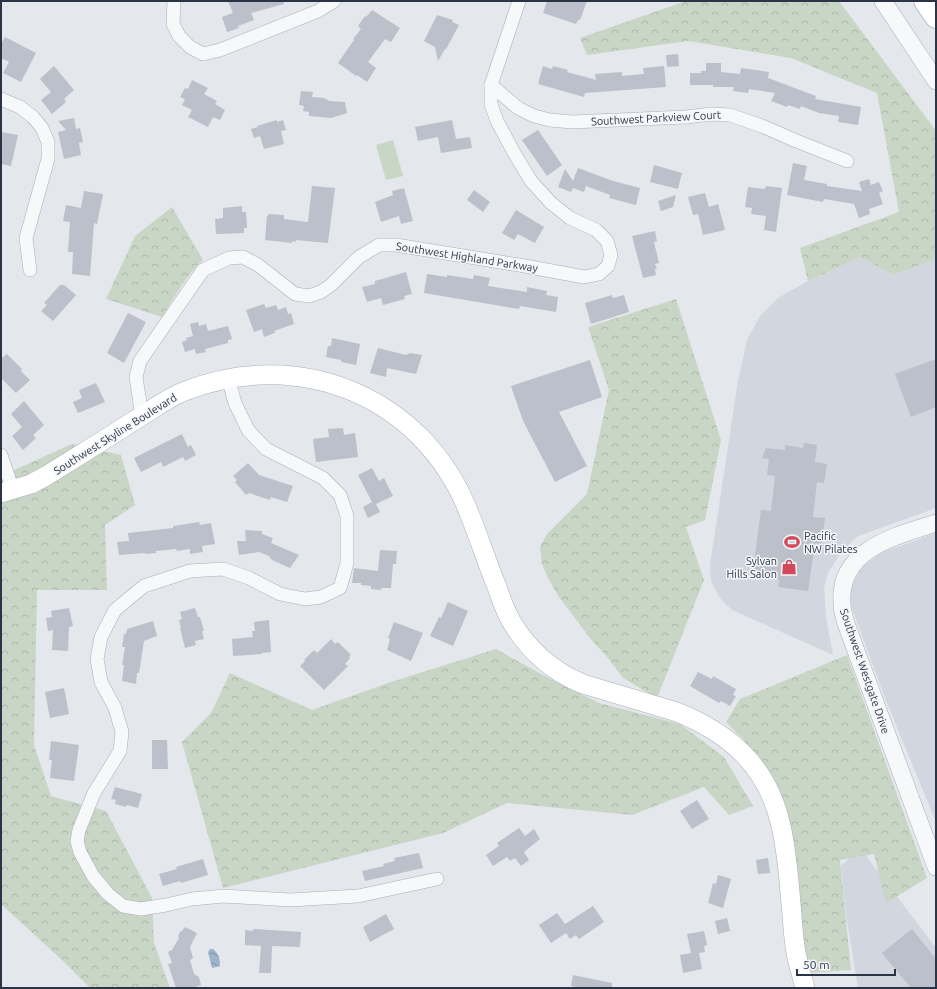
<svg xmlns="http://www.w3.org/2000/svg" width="937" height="989" font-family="Ubuntu,sans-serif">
  <defs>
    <pattern id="forest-crowns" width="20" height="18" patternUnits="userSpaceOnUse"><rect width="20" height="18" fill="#c9d6c5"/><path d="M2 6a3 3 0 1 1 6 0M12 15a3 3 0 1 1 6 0" fill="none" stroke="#adb8ab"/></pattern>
    <pattern id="water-waves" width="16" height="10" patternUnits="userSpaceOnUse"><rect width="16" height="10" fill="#9fb4cc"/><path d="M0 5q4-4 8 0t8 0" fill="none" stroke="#8293a7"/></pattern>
  </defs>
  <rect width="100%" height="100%" fill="#e4e7ec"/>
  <g fill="#d2d6de">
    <polygon points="861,257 893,275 936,259 936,508 858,536 841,552 828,573 824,588 826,617 833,655 732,610 719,597 711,581 710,565 738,381 747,340 760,316 778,298 808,281"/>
    <polygon points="936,533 936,822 885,698 853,611 849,600 850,591 853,583 860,570 864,565 881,553"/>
    <polygon points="860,848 936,948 936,988 858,988 846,914 841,866"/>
  </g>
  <polygon fill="#c9d6c5" points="393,140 403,176 386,180 376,145"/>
  <g fill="url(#forest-crowns)">
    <polygon points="686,1 839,1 936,131 936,259 893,275 861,257 808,281 800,248 899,212 877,93 791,58 688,41 587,55 580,38"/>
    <path d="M172,207L203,260C187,274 174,298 162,317L106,299L135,236Z"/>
    <polygon points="676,299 721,440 705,520 686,527 704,580 657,698 623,678 608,658 590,638 559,597 549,580 542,564 540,547 547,534 587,494 609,390 588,327"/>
    <polygon points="72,444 121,455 135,505 105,525 107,590 37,590 34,745 51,796 106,811 152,898 154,943 170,988 90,988 62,960 1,904 1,476"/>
    <polygon points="496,649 543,675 599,703 680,724 724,757 753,806 729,815 704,787 632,815 507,803 443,833 223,888 182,742 211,713 230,673 312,710 391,682"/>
    <polygon points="847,655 927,878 886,903 874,854 840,860 851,970 810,973 762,765 746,742 726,722 740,699"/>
  </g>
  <path fill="url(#water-waves)" d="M210,949H213C219,954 220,959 220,966L212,968L208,952Z"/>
  <g fill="#bbc0ca">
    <polygon points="228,1 284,1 284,4 251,13 254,20 238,26 239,28 227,32 222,17 233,13"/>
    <polygon points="547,1 587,1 580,20 578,20 576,24 543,13"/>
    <polygon points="372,10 400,28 391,42 385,39 368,62 376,68 367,82 357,75 356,76 338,63 354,40 353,39 361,29 358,26 365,16 366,17"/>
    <polygon points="437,15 453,20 452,22 459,25 446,49 445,49 438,61 435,47 424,41"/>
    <polygon points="5,37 36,53 21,82 3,73 9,62 1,58 1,44"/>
    <polygon points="678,54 679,66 667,67 666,55"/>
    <polygon points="706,63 721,63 721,72 740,74 741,68 769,72 768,78 816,96 815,99 861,107 858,125 838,122 839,116 819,113 801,106 800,109 788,105 787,107 771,101 775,93 749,89 748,93 733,91 734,87 713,87 713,85 690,85 690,73 701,73 701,71 706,71"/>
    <polygon points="54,66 74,90 64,99 66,102 52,114 41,100 51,92 40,79"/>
    <polygon points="543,66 552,69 553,66 568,70 567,72 596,80 595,74 622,72 622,76 644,74 643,68 664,66 666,87 585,93 584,97 538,84"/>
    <polygon points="192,80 208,88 204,94 217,101 215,104 225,110 220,120 213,117 208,127 188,117 192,110 182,105 185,99 180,97 185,88 188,89"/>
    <polygon points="301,91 313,92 312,97 324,98 329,101 345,102 347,113 331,118 309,116 309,112 303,111 304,106 299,105"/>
    <polygon points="74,118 76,129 80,128 83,142 79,143 81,155 64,159 58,132 66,130 58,121"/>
    <polygon points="277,120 277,122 283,120 286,130 281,131 284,144 264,149 260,136 254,138 251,129 258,127 257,126"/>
    <polygon points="452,120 456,139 470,137 472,148 441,153 438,137 418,141 415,127"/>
    <polygon points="538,130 562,165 547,176 522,140"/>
    <polygon points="1,132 18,135 11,166 1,164"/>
    <polygon points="793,163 807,166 804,180 827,184 827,186 862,191 859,182 869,179 871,185 879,182 883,191 879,193 883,204 869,209 870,214 859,218 854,204 824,199 823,202 787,195"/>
    <polygon points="654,165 682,173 678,189 650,182"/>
    <polygon points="578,168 613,181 640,188 636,205 609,198 610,195 586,186 584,192 573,188 571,192 558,187 565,169 573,181"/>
    <polygon points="312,186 335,188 328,243 296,240 296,242 292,241 292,243 265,240 267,216 268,216 268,214 284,215 284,219 308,222"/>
    <polygon points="766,186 782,188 776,232 764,230 766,216 751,214 752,208 745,207 748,187 765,189"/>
    <polygon points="404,188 413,221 401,224 399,216 381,222 375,202 393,195 392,191"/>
    <polygon points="474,190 490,202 483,212 467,200"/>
    <polygon points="84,191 103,194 97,224 94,223 90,276 72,274 73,252 68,252 70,222 63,221 66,205 81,208"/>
    <polygon points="705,193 709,207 718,204 725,230 703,235 698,214 693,215 688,197"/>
    <polygon points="676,195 673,207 661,211 658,201"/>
    <polygon points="242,206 242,212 246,212 247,228 244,228 244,233 216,234 215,219 223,218 223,208"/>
    <polygon points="516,210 544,227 535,243 518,234 514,240 502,233"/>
    <polygon points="655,231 657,241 654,242 659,263 655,264 657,269 655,269 656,275 643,278 632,236"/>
    <polygon points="406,272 412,294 404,296 405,299 383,305 381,298 367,302 362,287 375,284 375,281"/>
    <polygon points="427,274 447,277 447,275 473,279 474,275 490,278 488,286 527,292 527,287 547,291 546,295 558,297 556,312 520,306 519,309 424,293"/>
    <polygon points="60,285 64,285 76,295 53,321 41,311 47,305 44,303"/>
    <polygon points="612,295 613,298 624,295 629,312 591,324 585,303"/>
    <polygon points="264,304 266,308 276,305 278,310 286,307 288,314 291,313 294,324 274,331 275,333 264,337 262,329 254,332 246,310"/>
    <polygon points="128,313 146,322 124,363 107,353"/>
    <polygon points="198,322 199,326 206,324 208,331 228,326 232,339 228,340 228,343 205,349 206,352 196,354 195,349 185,352 182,342 187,340 186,338 193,336 190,324"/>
    <polygon points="332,338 360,344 356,365 341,362 341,360 326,357 328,346 331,346"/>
    <polygon points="378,348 406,355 410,353 422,355 416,374 387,368 386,377 370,373"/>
    <polygon points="7,354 22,369 21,371 30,380 16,393 1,378 1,359"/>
    <polygon points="936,359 936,407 911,417 895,374"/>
    <polygon points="590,360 602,397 559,412 587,466 555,482 523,421 511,386"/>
    <polygon points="96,383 105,402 78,413 73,402 82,398 79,390"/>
    <polygon points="24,401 44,425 33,435 36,438 23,450 12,436 22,427 11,414"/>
    <polygon points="343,428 344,435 355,433 358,457 316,462 313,439 329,437 328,429"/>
    <polygon points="182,434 188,447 191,445 196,455 185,461 183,457 163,467 161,462 141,472 134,458"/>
    <polygon points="804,443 817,445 815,462 827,464 824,483 817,482 813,517 825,518 822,544 815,543 808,591 778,587 779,580 752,577 761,510 771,511 775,476 767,475 769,459 762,458 766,448 785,450 785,445 803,448"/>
    <polygon points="248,463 259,475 293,486 287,502 271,497 270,500 249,493 246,495 235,482 237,480 233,476"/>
    <polygon points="372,468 379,481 384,478 393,496 376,504 380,512 368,518 363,507 372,502 358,475"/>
    <polygon points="199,522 200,525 211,523 215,544 202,546 203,552 190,554 190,549 177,551 176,549 156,551 156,553 145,554 145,553 119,555 117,542 129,541 128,533 173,528 173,526"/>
    <polygon points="245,530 262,531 262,534 273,538 271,543 299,555 290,568 272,560 269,556 259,552 239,555 237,541 246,541"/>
    <polygon points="380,550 397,551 396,564 393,564 391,588 381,588 381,590 371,589 371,586 361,585 361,583 352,583 354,568 378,571"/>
    <polygon points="448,602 468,611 453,646 430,636 439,617 441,618"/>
    <polygon points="69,608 73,626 69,627 68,651 52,650 53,630 48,631 46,618 52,617 51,611"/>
    <polygon points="195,608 198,617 200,617 204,631 202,631 204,639 195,641 196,645 185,648 180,628 181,628 179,620 182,619 180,612"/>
    <polygon points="269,620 271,652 262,653 262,654 233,656 232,639 253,637 252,631 255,631 254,622"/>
    <polygon points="153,621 157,636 144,641 139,673 137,673 136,684 122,681 124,665 122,665 125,647 122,647 124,634 126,634 127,629"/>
    <polygon points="394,622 423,633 411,661 387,650 390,639 388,638"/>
    <polygon points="331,639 335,644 338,642 351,655 349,657 350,658 345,664 348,666 324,690 300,666 305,661 304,660 314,650 317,653"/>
    <polygon points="698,672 712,679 713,676 736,689 733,695 736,696 730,706 721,701 719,703 690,686"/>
    <polygon points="64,688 69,714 50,718 45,692"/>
    <polygon points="152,740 167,740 168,769 152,769"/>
    <polygon points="51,741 79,745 74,781 50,778 52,760 49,760"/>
    <polygon points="115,787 142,794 138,808 127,805 126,807 115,804 116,800 111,799"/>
    <polygon points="697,800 709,819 692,829 680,811"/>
    <polygon points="519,828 525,836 534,829 540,839 524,852 529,860 521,866 515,858 510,861 507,857 493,866 486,855 499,846 497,843"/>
    <polygon points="419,853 423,868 365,881 362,871 384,866 383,864 395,861 394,858"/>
    <polygon points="768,858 770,873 758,874 756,860"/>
    <polygon points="203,859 208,875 181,883 180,881 163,886 159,874 177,869 176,867"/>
    <polygon points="718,875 731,879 723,908 708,903 713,883 716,884"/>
    <polygon points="593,906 604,922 579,939 576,935 570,939 566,933 551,943 539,925 557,913 565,924"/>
    <polygon points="386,914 394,929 370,942 363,927"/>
    <polygon points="727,918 730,931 718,934 715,921"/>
    <polygon points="185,927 197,933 190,947 193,958 190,960 194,974 199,977 201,985 192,988 176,988 168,964 172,963 168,952 172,950 179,938 178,936 180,932 182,931"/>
    <polygon points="253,929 301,932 300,947 272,946 271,973 259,973 261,946 245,945 245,930 253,931"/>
    <polygon points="912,929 936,959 936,988 911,988 882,953"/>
    <polygon points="704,931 707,945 704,946 705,952 699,953 702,969 683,973 680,955 691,953 687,934"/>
    <polygon points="573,975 612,983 612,988 580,988 571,986"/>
  </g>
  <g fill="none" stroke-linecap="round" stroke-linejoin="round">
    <defs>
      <g id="minor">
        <polyline points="174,1 173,24 179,36 190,47 203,54 220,50 318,11 334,1"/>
        <polyline points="491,85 518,108 534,116 550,120 572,122 686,117 712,114 730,115 762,126 794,140 847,161"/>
        <polyline points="1,99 20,107 33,117 42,128 48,142 48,159 26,238 30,270"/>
        <polyline points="228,378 235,403 248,430 266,449 323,478 340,495 347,516 347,563 340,588 321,597 305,599 280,594 249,578 223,569 190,571 144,586 115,610 101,637 97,659 101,682 115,708 122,732 120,751 94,793 79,830 77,841 80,852 93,876 108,894 123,906 141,909 166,905 192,899 224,896 290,900 358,896 437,879"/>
        <polyline points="142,416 136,377 140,361 203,270 229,258 243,257 258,265 295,294 309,296 321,292 331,285 359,257 379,245 396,245 525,266 584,277 599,274 608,266 611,255 607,241 596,230 570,218 551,203 531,181 513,151 497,121 491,104 491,85 519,1"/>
        <polyline points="1,455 13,490"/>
      </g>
      <g id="tertiary">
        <polyline points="883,1 936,81"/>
        <path d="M936,523C896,536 838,549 842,603C842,612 845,621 848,629L936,867"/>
      </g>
      <path id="secondary" d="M1,493L31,484L46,476C76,457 106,439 135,420C152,410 167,398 185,391C300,346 424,397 469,513C479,537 487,563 497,587C501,599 505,610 511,621C528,650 552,671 583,684L677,712C731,734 768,767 781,826C787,852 789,878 791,904C793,923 793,943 798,962C800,971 803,979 805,988"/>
      <polyline id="motorway" points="925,1 936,17"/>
    </defs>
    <use href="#minor" stroke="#a9aeb7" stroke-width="14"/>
    <use href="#tertiary" stroke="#a9aeb7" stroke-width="18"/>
    <use href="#secondary" stroke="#a9aeb7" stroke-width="20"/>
    <use href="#motorway" stroke="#8b94a3" stroke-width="23"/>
    <use href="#minor" stroke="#f7f8fa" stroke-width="13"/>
    <use href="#tertiary" stroke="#f7f8fa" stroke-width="17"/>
    <use href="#secondary" stroke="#fff" stroke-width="19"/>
    <use href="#motorway" stroke="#fff" stroke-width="22"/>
  </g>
  <defs>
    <symbol id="stadium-bare" viewBox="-9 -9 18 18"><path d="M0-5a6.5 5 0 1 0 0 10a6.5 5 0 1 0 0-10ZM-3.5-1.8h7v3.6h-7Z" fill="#d1495b" stroke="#f4f6f9" stroke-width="2.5" paint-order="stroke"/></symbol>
    <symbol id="shop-bare" viewBox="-9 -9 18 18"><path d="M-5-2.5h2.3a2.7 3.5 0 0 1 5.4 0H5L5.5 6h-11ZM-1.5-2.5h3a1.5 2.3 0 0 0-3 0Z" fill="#d1495b" stroke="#f4f6f9" stroke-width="2.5" paint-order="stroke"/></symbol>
  </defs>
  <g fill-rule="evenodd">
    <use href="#stadium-bare" x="781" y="531" width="22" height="22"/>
    <use href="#shop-bare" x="778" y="556" width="22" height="22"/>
  </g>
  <g text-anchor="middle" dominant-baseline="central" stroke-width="3" stroke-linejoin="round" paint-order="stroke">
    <g font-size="11" fill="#2b3445" stroke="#f4f6f9">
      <text transform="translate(656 118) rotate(-3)">Southwest Parkview Court</text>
      <text transform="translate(467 257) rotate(9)">Southwest Highland Parkway</text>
      <text transform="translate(115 434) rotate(-32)">Southwest Skyline Boulevard</text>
      <text transform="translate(865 671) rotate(71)">Southwest Westgate Drive</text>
    </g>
    <g font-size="11" fill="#2b3445" stroke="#f4f6f9" text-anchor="start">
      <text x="804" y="536">Pacific<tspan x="804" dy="13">NW Pilates</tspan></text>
      <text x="777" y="561" text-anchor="end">Sylvan<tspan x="777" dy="13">Hills Salon</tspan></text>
    </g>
  </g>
  <rect width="937" height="989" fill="none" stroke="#2b3445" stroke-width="4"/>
  <path d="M797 969v6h98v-6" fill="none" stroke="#2b3445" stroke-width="2"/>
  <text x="803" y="969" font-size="12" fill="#2b3445" stroke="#f4f6f9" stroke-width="3" paint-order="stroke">50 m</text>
</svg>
